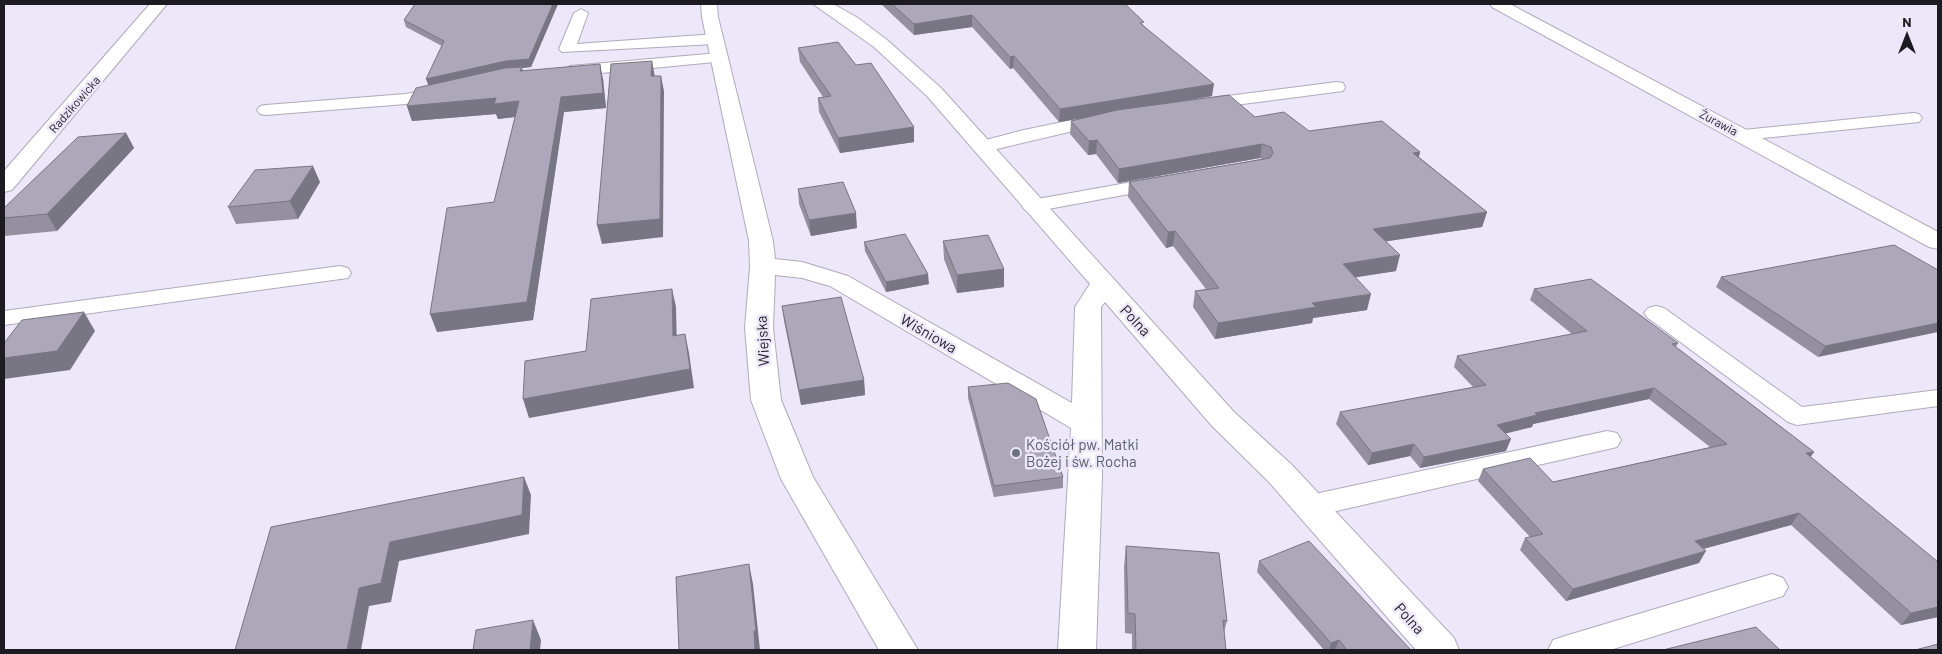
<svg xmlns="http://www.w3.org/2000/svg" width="1942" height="654" font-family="Barlow,sans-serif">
  <rect width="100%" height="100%" fill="#ece7f9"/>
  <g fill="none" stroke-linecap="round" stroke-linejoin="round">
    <defs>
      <g id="lane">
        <polygon points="581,9 588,13 577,44 715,34 723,39 715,44 562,52 559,49 574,13"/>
        <polygon points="719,53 725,55 727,58 725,61 570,76 562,71 570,66"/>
        <polygon points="1337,82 1343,83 1345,87 1343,91 1204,109 1198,108 1195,104 1198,100 1204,99"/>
        <polygon points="443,86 449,87 451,91 449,95 406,104 266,115 260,114 257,110 260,106 266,105 406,94"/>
        <polygon points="1913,113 1919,114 1922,118 1919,122 1743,140 1737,139 1734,135 1737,131 1743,130"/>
        <polygon points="1101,114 1107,115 1110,119 1107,123 984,152 978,150 975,146 978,142 1024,130"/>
        <polygon points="1160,177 1167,179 1170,183 1167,187 1032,212 1025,210 1022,206 1025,202 1032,200"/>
        <polygon points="340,266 348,268 351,273 348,278 4,325 4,311"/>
        <polygon points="1656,306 1664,308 1802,407 1938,390 1938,406 1797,425 1788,422 1648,318 1644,313 1648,308"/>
        <polygon points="1607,431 1617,433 1621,440 1617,447 1310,517 1300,514 1295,506 1300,498 1310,495"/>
        <polygon points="1772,574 1783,578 1788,587 1783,596 1610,650 1548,650 1553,640 1565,636"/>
      </g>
      <g id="street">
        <polygon points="150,4 167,4 12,190 4,192 4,171"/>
        <polygon points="701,4 717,4 718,17 773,241 775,259 802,262 848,276 1072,403 1075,307 1090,284 927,96 874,47 813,4 833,4 858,18 887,40 941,88 1234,412 1292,465 1454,638 1459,650 1416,650 1268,481 1212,426 1105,302 1101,307 1102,478 1096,650 1058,650 1071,428 830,286 802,278 775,275 773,328 781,400 813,477 918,650 879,650 781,479 751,400 745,328 750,267 749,241 702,17"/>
        <polygon points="1490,4 1510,4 1938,232 1938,249 1929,247 1492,7"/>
      </g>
    </defs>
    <use href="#lane" stroke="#afaabb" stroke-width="2"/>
    <use href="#street" stroke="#afaabb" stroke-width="2"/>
    <use href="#lane" fill="#fff" fill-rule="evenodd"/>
    <use href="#street" fill="#fff" fill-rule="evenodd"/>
  </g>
  <g fill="#94909f">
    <polygon points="415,4 558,4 531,67 522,68 523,71 603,79 606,108 564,112 533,320 437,332 494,202 515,117 498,119 496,114 412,121 407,106 428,85 442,46 406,27 404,20"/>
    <polygon points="881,4 1125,4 1144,26 1212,96 1173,103 1255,117 1309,131 1420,152 1419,157 1487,212 1482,227 1386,241 1396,271 1355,277 1367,310 1313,318 1312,323 1215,339 1193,307 1195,291 1206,289 1173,246 1166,248 1128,197 1129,182 1262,159 1260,158 1118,183 1096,154 1088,155 1070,134 1071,121 1083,118 1059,122 1013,68 1010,69 972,27 914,35"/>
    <polygon points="798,48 856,65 914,127 914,142 840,153 819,112 818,98 823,97 800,62"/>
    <polygon points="126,133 134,148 57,231 4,236 4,208"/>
    <polygon points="320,182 298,219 236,224 228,207"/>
    <polygon points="798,189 857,228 811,236 799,204"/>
    <polygon points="943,241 1004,269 1004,287 957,293 944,259"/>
    <polygon points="864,242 929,284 886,292 865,251"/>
    <polygon points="1894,245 1818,357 1716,287 1721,277"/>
    <polygon points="1534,289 1678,343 1676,347 1814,452 1810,457 1938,562 1938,617 1901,625 1791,525 1703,549 1699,563 1566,601 1520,550 1525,538 1530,537 1478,481 1483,469 1553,482 1710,447 1649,399 1533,424 1532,427 1505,433 1506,451 1420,468 1410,456 1368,465 1336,424 1340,412 1473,387 1454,367 1457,356 1572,334 1530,300"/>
    <polygon points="782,306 864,380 865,395 801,405 784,321"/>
    <polygon points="968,387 1063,477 1063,488 994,497 968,398"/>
    <polygon points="1126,546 1227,621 1224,632 1226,650 1132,650 1132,634 1125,633 1124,567"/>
    <polygon points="1259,561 1411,650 1324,650 1257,572"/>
  </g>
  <g fill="#787682">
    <polygon points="553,4 558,4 531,67 522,68 526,81 520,71 429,87 426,79"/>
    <polygon points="972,15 972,27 914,35 914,24"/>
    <polygon points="1014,56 1013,68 1010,69 1010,57"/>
    <polygon points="652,61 655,77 651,76"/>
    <polygon points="600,64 603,79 606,108 564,112 533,320 437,332 430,314 561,97"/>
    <polygon points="661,76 664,91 663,237 602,244 597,225"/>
    <polygon points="1214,84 1212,96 1059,122 1060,109"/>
    <polygon points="496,98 519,101 523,116 498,119 496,114 412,121 407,106"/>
    <polygon points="914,127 914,142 840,153 838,138"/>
    <polygon points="126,133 134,148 57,231 47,214"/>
    <polygon points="1097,140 1096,154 1088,155 1089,141"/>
    <polygon points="1262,144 1260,158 1118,183 1119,169"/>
    <polygon points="1420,152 1416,166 1413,153"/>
    <polygon points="313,166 320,182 298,219 290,201"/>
    <polygon points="1487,212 1482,227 1369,244 1373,229"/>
    <polygon points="856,213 857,228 811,236 809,220"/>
    <polygon points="1175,231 1173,246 1166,248 1168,232"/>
    <polygon points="1400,255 1396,271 1339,280 1343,264"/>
    <polygon points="1004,269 1004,287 957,293 957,275"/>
    <polygon points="928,274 929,284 886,292 886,282"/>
    <polygon points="672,289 676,307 677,355 673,336"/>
    <polygon points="1371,294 1367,310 1313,318 1312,323 1215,339 1218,323 1312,303"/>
    <polygon points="84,312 95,331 70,370 4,379 4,358"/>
    <polygon points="1938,323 1938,332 1818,357 1825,346"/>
    <polygon points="685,334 689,353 694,388 529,418 523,399"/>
    <polygon points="864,380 865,395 801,405 799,390"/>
    <polygon points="1654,388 1649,399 1533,424 1532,427 1492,437 1497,425 1535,413"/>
    <polygon points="1511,439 1506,451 1420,468 1424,457"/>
    <polygon points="1414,444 1410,456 1368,465 1372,453"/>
    <polygon points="1814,452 1806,463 1806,453"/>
    <polygon points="524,477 531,495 529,534 399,561 391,602 369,606 361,650 347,650 359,588 390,542"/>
    <polygon points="1799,513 1791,525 1688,553 1695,541"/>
    <polygon points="1706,551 1699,563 1566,601 1573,589"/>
    <polygon points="749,564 753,584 760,650 755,650"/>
    <polygon points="1938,607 1938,617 1901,625 1911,613"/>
    <polygon points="533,620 541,640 540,650 530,650"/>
    <polygon points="1339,640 1335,650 1329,650 1331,643"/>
  </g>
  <g fill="#aca8b9" stroke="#787682">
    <polygon points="415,4 553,4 529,59 506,61 426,79 444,41 404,20"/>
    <polygon points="892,4 1125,4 1144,22 1140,23 1214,84 1060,109 1014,56 1010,57 972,15 914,24"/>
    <polygon points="838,42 856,65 871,63 914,127 838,138 818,98 831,96 798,48"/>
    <polygon points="652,61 651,76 661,76 660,219 597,225 611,64"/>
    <polygon points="600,64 603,93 561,97 527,302 430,314 447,208 494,202 519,101 494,104 496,98 407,106 416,88 505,68 522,67 520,71"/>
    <polygon points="1229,95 1255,117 1284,112 1309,131 1382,121 1420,152 1413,153 1487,212 1373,229 1400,255 1343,264 1371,294 1312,303 1316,307 1218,323 1195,291 1219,288 1175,231 1168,232 1129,182 1270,158 1273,153 1271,147 1262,144 1119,169 1097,140 1089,141 1071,121 1117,110"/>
    <polygon points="126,133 47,214 4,218 4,208 78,137"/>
    <polygon points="313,166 290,201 228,207 255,170"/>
    <polygon points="843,182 856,213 809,220 798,189"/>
    <polygon points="905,234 928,274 886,282 864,242"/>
    <polygon points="988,235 1004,269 957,275 943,241"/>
    <polygon points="1894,245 1938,270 1938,323 1825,346 1721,277"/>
    <polygon points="1591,279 1678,343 1672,344 1814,452 1806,453 1938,562 1938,607 1911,613 1799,513 1695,541 1706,551 1573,589 1525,538 1543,534 1483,469 1530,458 1553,482 1727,444 1654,388 1535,413 1537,415 1497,425 1511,439 1424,457 1414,444 1372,453 1340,412 1486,385 1457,356 1587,331 1534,289"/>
    <polygon points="672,289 673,336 685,334 690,369 523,399 525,361 586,351 591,299"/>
    <polygon points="841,297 864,380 799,390 782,306"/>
    <polygon points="84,312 57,351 4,358 4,343 22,320"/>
    <polygon points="1008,383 1036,399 1063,477 994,486 968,387"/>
    <polygon points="524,477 522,515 390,542 381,583 359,588 347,650 235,650 271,527"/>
    <polygon points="1309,541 1411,650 1347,650 1339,640 1331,643 1259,561"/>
    <polygon points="1126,546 1219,553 1227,621 1223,620 1226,650 1136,650 1135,614 1128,613"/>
    <polygon points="749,564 756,631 754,631 755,650 679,650 676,577"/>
    <polygon points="533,620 530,650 473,650 476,630"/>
    <polygon points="1756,627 1780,650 1663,650"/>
    <polygon points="1938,644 1938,650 1915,650"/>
  </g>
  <circle fill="#6b7280" stroke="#ece7f9" stroke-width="2" cx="1016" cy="453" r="5"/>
  <g text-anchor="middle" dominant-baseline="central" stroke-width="5" stroke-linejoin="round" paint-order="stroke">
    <g font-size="12" fill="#1c1b21" stroke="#ece7f9">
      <text transform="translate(74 104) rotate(-49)">Radzikowicka</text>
      <text transform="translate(1719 122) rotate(28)">Żurawia</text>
    </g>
    <g font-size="15" fill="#1c1b21" stroke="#ece7f9">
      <text transform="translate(1136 320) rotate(47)">Polna</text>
      <text transform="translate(929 333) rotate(30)">Wiśniowa</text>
      <text transform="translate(762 341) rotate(-93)">Wiejska</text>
      <text transform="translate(1410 618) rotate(48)">Polna</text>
    </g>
    <g font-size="15" fill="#5b616d" stroke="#ece7f9" text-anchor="start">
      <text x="1026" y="444">Kościół pw. Matki<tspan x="1026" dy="17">Bożej i św. Rocha</tspan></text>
    </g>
  </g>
  <rect width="1942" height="654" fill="none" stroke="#1c1b21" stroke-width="10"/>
  <g transform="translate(1907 35)" stroke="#ece7f9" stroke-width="4" paint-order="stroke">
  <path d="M0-4L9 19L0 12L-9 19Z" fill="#1c1b21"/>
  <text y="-8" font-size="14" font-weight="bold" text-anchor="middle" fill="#1c1b21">N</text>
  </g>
</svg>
